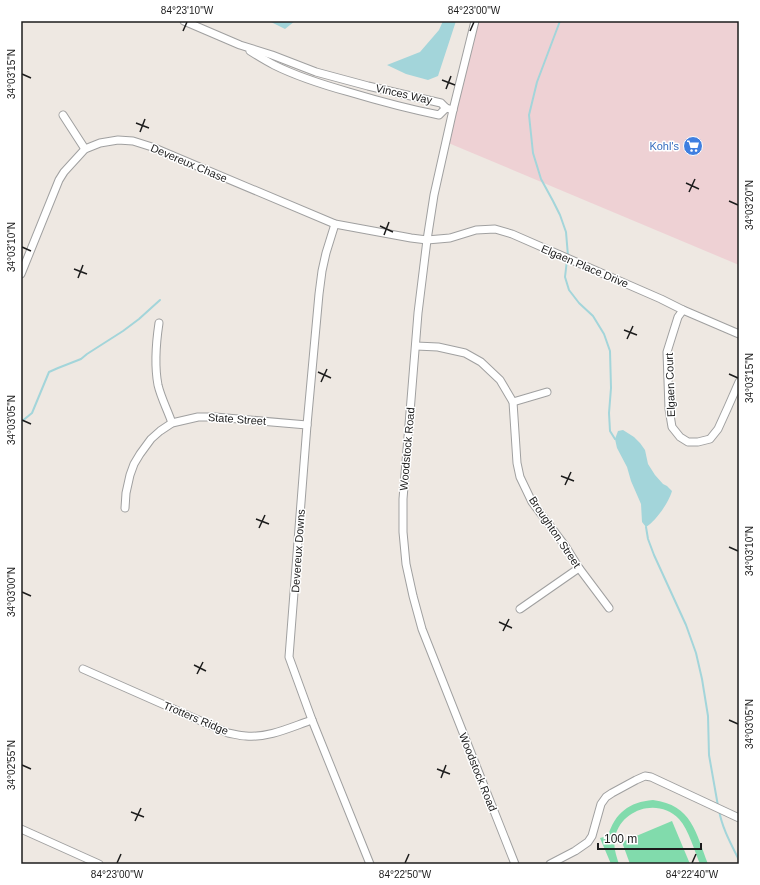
<svg xmlns="http://www.w3.org/2000/svg" width="760" height="885" font-family="Helvetica,sans-serif">
  <rect width="100%" height="100%" fill="#eee8e2"/>
  <polygon fill="#eed1d4" points="476,21 739,21 739,265 446,142"/>
  <g fill="#81dbac">
    <path d="M653,800C692,805 696,833 708,864H700C694,850 689,830 679,819C659,798 622,808 615,837C613,846 616,855 619,864H611L600,838L608,836C615,813 629,802 653,800Z"/>
    <polygon points="672,821 690,864 630,864 622,842"/>
  </g>
  <g fill="#a3d5da">
    <polygon points="269,21 295,21 285,29"/>
    <polygon points="443,21 456,21 438,76 428,80 406,74 387,65 420,52 439,30"/>
    <path d="M623,430L634,437L640,443L645,450L648,464L655,475L663,484L667,486L672,491C669,502 656,521 646,527L642,522L641,504L631,481L627,467L617,448L615,439L618,431Z"/>
  </g>
  <g fill="none" stroke-linecap="round" stroke-linejoin="round">
    <g stroke="#a3d5da" stroke-width="2">
      <polyline points="560,21 537,82 529,115 533,153 541,179 553,201 560,215 566,232 568,256"/>
      <polyline points="567,260 565,277 569,290 579,303 593,316 604,334 610,351 611,388 609,413 610,431 615,439"/>
      <polyline points="21,422 32,413 49,372 58,368 81,359 87,354 123,331 139,319 160,300"/>
      <polyline points="646,527 648,539 654,555 686,625 696,653 702,679 708,716 709,755 718,806"/>
      <path d="M719,810C722,828 731,844 739,860"/>
    </g>
    <defs>
      <g id="minor">
        <polyline points="184,21 240,45 272,55 316,72 368,86 441,103 446,108 453,110"/>
        <polyline points="475,21 453,110 434,195 427,240 418,313 403,499 403,532 406,564 413,596 422,629 515,864"/>
        <path d="M250,51C258,56 266,61 274,65C298,77 324,85 349,92C379,101 409,109 439,115L446,108"/>
        <polyline points="63,115 85,149"/>
        <polyline points="335,224 326,253 322,271 319,294 307,425 289,657 312,720 370,864"/>
        <polyline points="21,274 59,180 64,172 85,149 100,143 118,140 133,141 152,147 335,224 411,238 427,240 450,238 476,230 495,229 512,234 661,299 683,310 739,334"/>
        <polyline points="683,310 678,317 672,336 667,352 669,409 672,427 680,437 688,442 698,442 710,439 718,429 728,407 739,382"/>
        <path d="M159,323C156,343 154,364 158,385C161,398 168,411 172,423"/>
        <polyline points="416,346 438,347 465,353 481,362 500,380 513,402 517,463 520,477 532,502 566,547 579,568 609,608"/>
        <polyline points="513,402 547,392"/>
        <polyline points="125,508 126,493 130,475 134,464 140,454 151,439 160,431 172,423 198,417 215,417 307,425"/>
        <polyline points="520,609 579,568"/>
        <path d="M83,669L228,733C234,734 240,736 246,736C269,738 291,727 312,720"/>
        <polyline points="21,829 99,864"/>
        <polyline points="550,864 575,851 588,842 592,836 601,804 606,797 612,793 636,780 645,776 651,777 739,818"/>
      </g>
    </defs>
    <use href="#minor" stroke="#a0a0a0" stroke-width="9"/>
    <use href="#minor" stroke="#fff" stroke-width="7"/>
  </g>
  <path fill="none" stroke="#1c1c1c" stroke-width="1.5" d="M183,31L187,22M470,31L474,22M22,74L31,78M442,80L455,85M446,89L451,76M136,123L149,128M140,132L145,119M686,183L699,189M689,192L695,179M729,201L738,205M380,226L393,232M384,235L389,222M22,247L31,251M74,269L87,274M78,278L83,265M624,330L637,335M627,339L633,326M318,372L331,378M729,374L738,378M321,382L327,369M22,420L31,424M561,476L574,481M565,485L571,472M256,519L269,524M259,528L265,515M729,547L738,551M22,592L31,596M499,622L512,628M503,631L509,619M194,665L206,671M197,674L203,662M729,720L738,724M22,765L31,769M437,769L450,774M441,778L446,765M131,812L144,817M135,821L141,808M117,863L121,854M405,863L409,854M692,863L696,854"/>
  <defs>
    <symbol id="supermarket-disc" viewBox="-11 -11 22 22"><circle r="9.5" fill="#3f7fe0" stroke="#fff"/><path d="M-6-5.5h2.5l.6 2H6L4.5 2H-2.5L-4.4-4H-6ZM-1.5 3.2a1.3 1.3 0 1 0 .1 0ZM3 3.2a1.3 1.3 0 1 0 .1 0Z" fill="#fff"/></symbol>
  </defs>
  <g fill-rule="evenodd">
    <use href="#supermarket-disc" x="682" y="135" width="22" height="22"/>
  </g>
  <g text-anchor="middle" dominant-baseline="central" stroke-width="3" stroke-linejoin="round" paint-order="stroke">
    <g font-size="11" fill="#1c1c1c" stroke="#fff">
      <text transform="translate(404 94) rotate(13)">Vinces Way</text>
      <text transform="translate(189 163) rotate(23)">Devereux Chase</text>
      <text transform="translate(585 266) rotate(23)">Elgaen Place Drive</text>
      <text transform="translate(670 385) rotate(-92)">Elgaen Court</text>
      <text transform="translate(237 419) rotate(4)">State Street</text>
      <text transform="translate(407 449) rotate(-85)">Woodstock Road</text>
      <text transform="translate(555 532) rotate(56)">Broughton Street</text>
      <text transform="translate(298 551) rotate(-86)">Devereux Downs</text>
      <text transform="translate(196 718) rotate(23)">Trotters Ridge</text>
      <text transform="translate(478 772) rotate(68)">Woodstock Road</text>
    </g>
    <g font-size="11" fill="#366cbe" stroke="#fff" text-anchor="end">
      <text x="679" y="146">Kohl's</text>
    </g>
  </g>
  <rect width="760" height="885" fill="none" stroke="#ffffff" stroke-width="44"/>
  <path d="M598 843v6h103v-6" fill="none" stroke="#1c1c1c" stroke-width="2"/>
  <text x="604" y="843" font-size="12" fill="#1c1c1c" stroke="#ffffff" stroke-width="3" paint-order="stroke">100 m</text>
  <rect x="22" y="22" width="716" height="841" fill="none" stroke="#1c1c1c" stroke-width="1.5"/>
  <g font-size="10" text-anchor="middle" fill="#1c1c1c">
    <text x="187" y="14">84°23'10"W</text>
    <text x="474" y="14">84°23'00"W</text>
    <text transform="translate(11 74) rotate(-90)" y="4">34°03'15"N</text>
    <text transform="translate(749 205) rotate(-90)" y="4">34°03'20"N</text>
    <text transform="translate(11 247) rotate(-90)" y="4">34°03'10"N</text>
    <text transform="translate(749 378) rotate(-90)" y="4">34°03'15"N</text>
    <text transform="translate(11 420) rotate(-90)" y="4">34°03'05"N</text>
    <text transform="translate(749 551) rotate(-90)" y="4">34°03'10"N</text>
    <text transform="translate(11 592) rotate(-90)" y="4">34°03'00"N</text>
    <text transform="translate(749 724) rotate(-90)" y="4">34°03'05"N</text>
    <text transform="translate(11 765) rotate(-90)" y="4">34°02'55"N</text>
    <text x="117" y="878">84°23'00"W</text>
    <text x="405" y="878">84°22'50"W</text>
    <text x="692" y="878">84°22'40"W</text>
  </g>
</svg>
